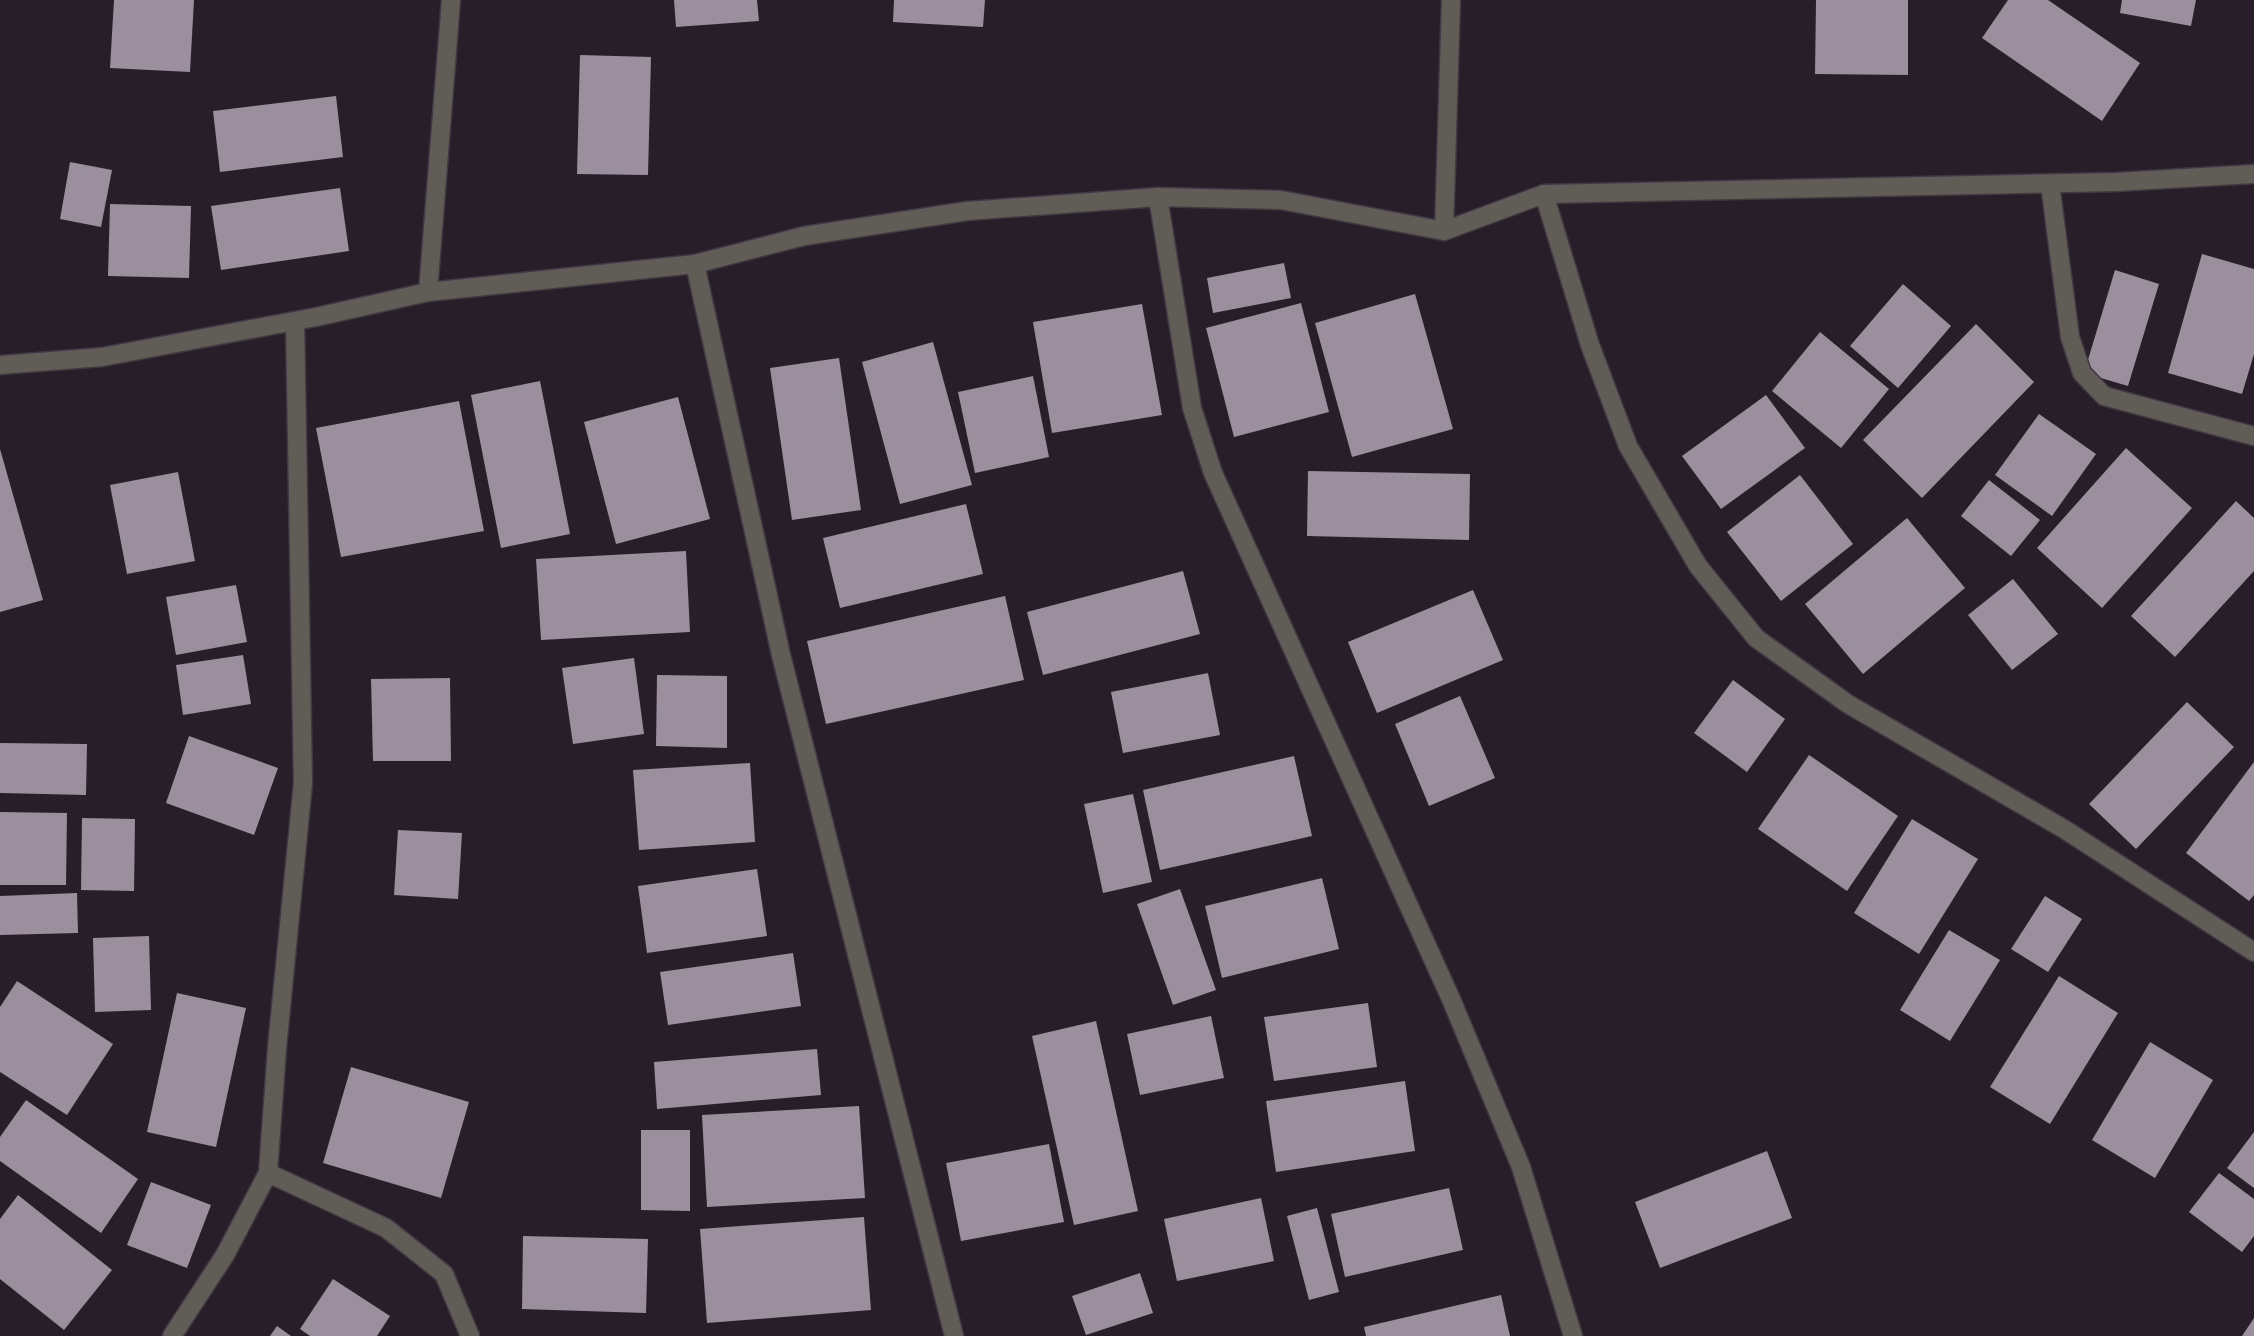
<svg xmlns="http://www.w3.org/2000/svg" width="2254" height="1336" font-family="Poppins,sans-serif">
  <rect width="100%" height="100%" fill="#281e2a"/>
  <g fill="#9b8e9d">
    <polygon points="114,0 194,0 190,72 110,68"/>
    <polygon points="674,0 757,0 759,21 676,27"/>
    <polygon points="894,0 985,0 983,27 893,22"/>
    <polygon points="1816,0 1908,0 1908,75 1815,74"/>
    <polygon points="2008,0 2048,0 2140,63 2102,121 1982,38"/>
    <polygon points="2122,0 2196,0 2191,26 2120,13"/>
    <polygon points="580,55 651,57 648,175 577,174"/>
    <polygon points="336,96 343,157 220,172 213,111"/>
    <polygon points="70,162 112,170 101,227 60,219"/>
    <polygon points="340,188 349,251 221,270 211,206"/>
    <polygon points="110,204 191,206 189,278 108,276"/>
    <polygon points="2202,254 2254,269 2254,354 2242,394 2168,373"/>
    <polygon points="1284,263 1291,298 1213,313 1207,278"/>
    <polygon points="2115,270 2159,284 2128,386 2084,373"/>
    <polygon points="1903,284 1951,326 1898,388 1850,346"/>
    <polygon points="1415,294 1453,429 1352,457 1315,323"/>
    <polygon points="1301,303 1329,412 1234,437 1206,328"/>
    <polygon points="1142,304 1162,415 1052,433 1033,322"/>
    <polygon points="1976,324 2034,382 1922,498 1863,440"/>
    <polygon points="1820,332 1889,389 1841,448 1772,391"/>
    <polygon points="933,342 972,485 900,504 862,362"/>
    <polygon points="839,358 861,510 792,520 770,368"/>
    <polygon points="1033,376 1049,457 975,473 958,392"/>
    <polygon points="540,381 570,534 501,548 471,395"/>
    <polygon points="1766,395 1805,448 1721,509 1682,456"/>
    <polygon points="678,397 710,519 616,544 584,422"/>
    <polygon points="459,401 484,531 341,557 316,428"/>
    <polygon points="2039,414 2096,454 2052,516 1995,475"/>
    <polygon points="2126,448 2192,508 2102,608 2037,548"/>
    <polygon points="0,449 43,600 0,612"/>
    <polygon points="1308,471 1470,474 1469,540 1307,536"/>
    <polygon points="178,472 195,561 127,574 110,485"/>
    <polygon points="1800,475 1853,544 1781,601 1727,532"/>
    <polygon points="1989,480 2040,520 2011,556 1961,516"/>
    <polygon points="2236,501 2254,518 2254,571 2175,657 2131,616"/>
    <polygon points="966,504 983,574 840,608 823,538"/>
    <polygon points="1907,518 1965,588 1863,674 1805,604"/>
    <polygon points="686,551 690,632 541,640 536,559"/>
    <polygon points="1183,571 1200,634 1043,675 1027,612"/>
    <polygon points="2013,579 2058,634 2012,670 1968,615"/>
    <polygon points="236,585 247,642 176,655 166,597"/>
    <polygon points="1473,590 1503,660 1377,713 1348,642"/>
    <polygon points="1005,596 1024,680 826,724 807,641"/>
    <polygon points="243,655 251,704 183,715 176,665"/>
    <polygon points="634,658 644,734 573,744 562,668"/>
    <polygon points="1208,673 1220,735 1123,753 1111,692"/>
    <polygon points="657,675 727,676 727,748 656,746"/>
    <polygon points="450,678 451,761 373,761 371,679"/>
    <polygon points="1733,680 1785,719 1747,772 1694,733"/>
    <polygon points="1460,696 1495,778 1429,806 1395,724"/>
    <polygon points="2187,702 2234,747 2136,849 2089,804"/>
    <polygon points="189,736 278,768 254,835 166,803"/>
    <polygon points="0,743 87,744 86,795 0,793"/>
    <polygon points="1809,755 1898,816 1847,891 1758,829"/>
    <polygon points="1294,756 1312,836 1160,870 1143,790"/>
    <polygon points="2254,762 2254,895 2249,901 2186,853"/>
    <polygon points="750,763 755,842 639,850 633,770"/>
    <polygon points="1133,794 1152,882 1103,893 1084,804"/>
    <polygon points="0,812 67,813 66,885 0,885"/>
    <polygon points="82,818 135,819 134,891 81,890"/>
    <polygon points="1912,819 1978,859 1919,954 1854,913"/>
    <polygon points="398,830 462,833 458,899 394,895"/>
    <polygon points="757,869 767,936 647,953 638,886"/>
    <polygon points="1322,878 1339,949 1222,978 1205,906"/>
    <polygon points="1180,889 1216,990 1173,1005 1137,904"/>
    <polygon points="77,893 78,933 0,935 0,896"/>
    <polygon points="2045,896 2082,919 2048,972 2011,949"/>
    <polygon points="1949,930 2000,960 1950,1041 1900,1010"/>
    <polygon points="149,936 151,1010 95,1012 93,938"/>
    <polygon points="793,953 801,1006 668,1025 660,972"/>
    <polygon points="2059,976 2118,1013 2050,1124 1990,1087"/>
    <polygon points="17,981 113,1044 67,1115 0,1072 0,1007"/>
    <polygon points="177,993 246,1008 216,1147 147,1132"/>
    <polygon points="1368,1003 1377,1067 1274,1081 1264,1017"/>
    <polygon points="1211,1016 1224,1078 1140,1095 1127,1034"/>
    <polygon points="1096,1021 1138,1211 1074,1225 1032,1036"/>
    <polygon points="2150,1042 2213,1080 2155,1178 2092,1140"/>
    <polygon points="817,1049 821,1095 657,1109 654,1062"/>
    <polygon points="351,1067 469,1102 441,1198 323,1163"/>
    <polygon points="1405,1081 1415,1151 1276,1172 1266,1101"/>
    <polygon points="26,1100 138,1179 101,1233 0,1161 0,1137"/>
    <polygon points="859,1106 865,1198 707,1207 702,1115"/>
    <polygon points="641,1130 690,1130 690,1211 641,1210"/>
    <polygon points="2254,1132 2254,1188 2227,1168"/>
    <polygon points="1049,1144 1064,1222 961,1241 946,1163"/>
    <polygon points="1767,1151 1792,1218 1660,1268 1635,1202"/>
    <polygon points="2219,1173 2254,1199 2254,1236 2242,1252 2189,1212"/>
    <polygon points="151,1182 211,1205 187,1268 127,1245"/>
    <polygon points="1449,1188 1463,1250 1345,1277 1331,1214"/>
    <polygon points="18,1195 112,1270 64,1330 0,1279 0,1219"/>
    <polygon points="1261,1198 1274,1261 1177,1281 1164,1219"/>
    <polygon points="1317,1208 1339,1292 1309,1300 1287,1216"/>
    <polygon points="864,1217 871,1310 707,1323 700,1229"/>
    <polygon points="523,1236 648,1239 646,1313 522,1309"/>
    <polygon points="1140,1273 1153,1313 1086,1335 1072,1296"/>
    <polygon points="333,1279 390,1316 377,1336 310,1336 300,1329"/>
    <polygon points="1501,1295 1510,1336 1366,1336 1364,1327"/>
    <polygon points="2254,1318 2254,1336 2242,1336"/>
    <polygon points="277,1326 291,1336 270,1336"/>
  </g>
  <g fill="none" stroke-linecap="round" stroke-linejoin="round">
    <defs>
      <g id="minor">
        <polyline points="2050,184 2070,337 2082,373 2104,396 2254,436"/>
        <polyline points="1544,194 1590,345 1628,446 1698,566 1756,638 1848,704 2064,829 2254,952"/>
        <polyline points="1158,197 1192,408 1213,473 1451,999 1521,1167 1573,1336"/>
        <polyline points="1444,231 1451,0"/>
        <polyline points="695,264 781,655 954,1336"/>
        <polyline points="428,292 451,0"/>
        <polyline points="268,1173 386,1228 444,1274 470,1336"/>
        <polyline points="172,1336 225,1255 268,1173 277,1048 303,783 295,321"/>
      </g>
      <polyline id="tertiary" points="0,365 102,357 316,317 428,292 695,264 804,236 967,211 1158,197 1281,200 1444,231 1544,194 2116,182 2254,174"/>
    </defs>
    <use href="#minor" stroke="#413843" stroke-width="21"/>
    <use href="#tertiary" stroke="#413843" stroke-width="21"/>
    <use href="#minor" stroke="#605d56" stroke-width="18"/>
    <use href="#tertiary" stroke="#605d56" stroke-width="18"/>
  </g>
</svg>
